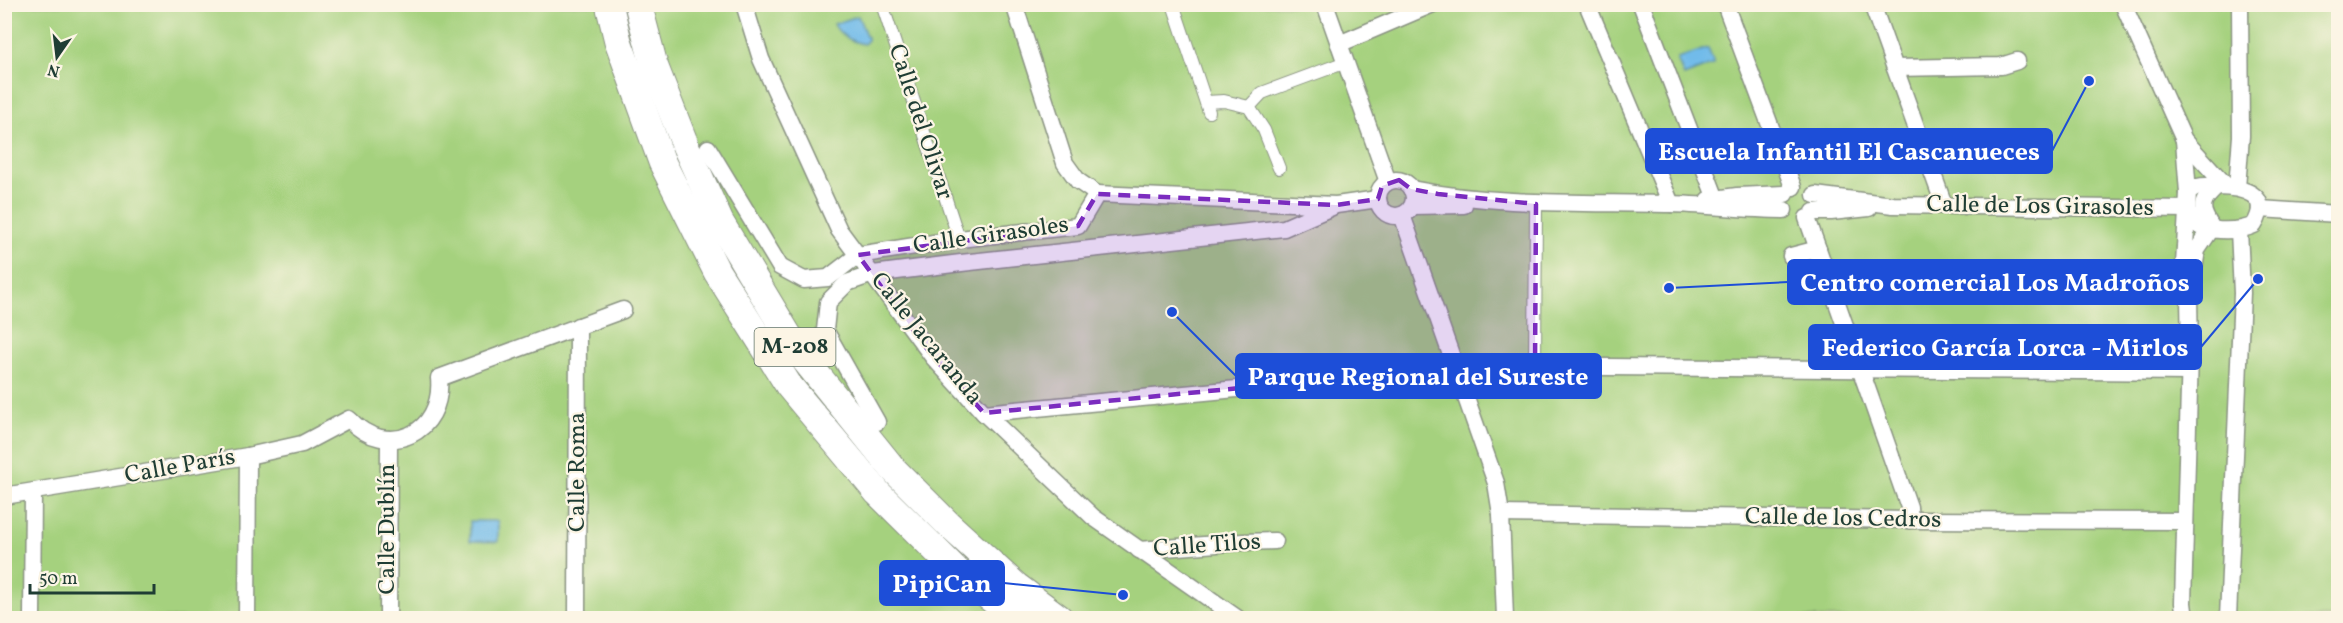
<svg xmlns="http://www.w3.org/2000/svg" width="2343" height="623" font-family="Vollkorn,serif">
  <rect width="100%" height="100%" fill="#fcf5e5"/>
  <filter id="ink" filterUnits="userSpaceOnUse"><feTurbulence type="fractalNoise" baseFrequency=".0167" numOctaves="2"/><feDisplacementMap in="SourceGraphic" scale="12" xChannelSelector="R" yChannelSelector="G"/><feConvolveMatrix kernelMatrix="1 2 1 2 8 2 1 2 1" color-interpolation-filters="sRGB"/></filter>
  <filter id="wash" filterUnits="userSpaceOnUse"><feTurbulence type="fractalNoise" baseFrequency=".008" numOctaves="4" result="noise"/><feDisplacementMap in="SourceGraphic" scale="24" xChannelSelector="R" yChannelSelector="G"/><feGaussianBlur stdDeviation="1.35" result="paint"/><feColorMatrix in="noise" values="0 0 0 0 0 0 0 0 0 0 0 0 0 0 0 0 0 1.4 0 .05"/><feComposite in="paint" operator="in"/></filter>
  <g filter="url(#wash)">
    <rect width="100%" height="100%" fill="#f5e9cf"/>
    <polygon fill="#a5d17e" stroke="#628759" stroke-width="1.5" points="4,5 2338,5 2338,618 5,618"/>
    <g fill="#71bbea" stroke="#487c8f" stroke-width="1.5">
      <path d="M858,16L868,40L864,44C852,42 839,35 834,24Z"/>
      <polygon points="1708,48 1714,64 1684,76 1677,59"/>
      <polygon points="470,521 498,521 498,542 470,541"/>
    </g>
  </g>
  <g filter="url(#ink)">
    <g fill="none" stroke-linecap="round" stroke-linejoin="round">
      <defs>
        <g id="pedestrian">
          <polyline points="882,4 959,239"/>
          <polyline points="1173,4 1209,112"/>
          <polyline points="1206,102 1224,101 1249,107 1264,130 1279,168"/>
          <polyline points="1249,107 1262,93 1346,62"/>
          <polyline points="1535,367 1536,204"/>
        </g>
        <g id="minor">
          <polyline points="744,4 761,59 839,230 933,357 984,413 1093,517 1237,618"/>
          <polyline points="1014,4 1065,163 1078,181 1097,194"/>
          <polyline points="1325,4 1388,182"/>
          <polyline points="1587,4 1671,204"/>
          <polyline points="1641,4 1716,199"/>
          <polyline points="1725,4 1793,187"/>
          <polyline points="1872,4 1944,205"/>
          <polyline points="2123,4 2184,140 2227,187"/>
          <polyline points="1339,44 1433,4"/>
          <polyline points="1895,68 2001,66 2017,61"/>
          <polyline points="2184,140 2188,193"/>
          <polyline points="708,148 780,267 804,280 828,278 858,255 959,239 1078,226 1097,194 1336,205 1378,199"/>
          <circle cx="1396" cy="198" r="18"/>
          <polyline points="2237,188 2241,136 2240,4"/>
          <path d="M1411,189C1497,206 1584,202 1671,204C1708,205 1746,210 1784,210"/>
          <polyline points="1815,195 1893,205 2187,209"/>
          <polyline points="1708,200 1737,196 1785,194"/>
          <polyline points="1412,206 1464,205"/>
          <path d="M2187,209C2188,212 2188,215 2190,218C2200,234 2239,232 2254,225C2273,194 2242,187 2217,187C2200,202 2199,208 2212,228"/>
          <polyline points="2260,209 2338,214"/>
          <polyline points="1814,212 1831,212 1869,208"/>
          <polyline points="1402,215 1496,483 1501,514 1505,618"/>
          <polyline points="1807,218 1909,507 1910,520"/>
          <polyline points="1791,256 1818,249"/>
          <polyline points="2193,276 2197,250 2212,228"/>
          <polyline points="984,413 1480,366 2189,372"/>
          <polyline points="877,422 825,330 828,302 847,283 873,274 961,263 1284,228 1332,207"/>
          <path d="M4,496L248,456L302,444L349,419C387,460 444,434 439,378L623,310"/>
          <polyline points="1501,514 1910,520 2185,521"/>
          <polyline points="1139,550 1243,542 1275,541"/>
          <polyline points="32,618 33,492"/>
          <polyline points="247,618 248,456"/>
          <polyline points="388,618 389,439"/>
          <polyline points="577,618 578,326"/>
          <path d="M2185,618L2183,603L2190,354L2189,297L2184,265L2188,193C2197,185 2206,185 2217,187"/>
          <polyline points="2228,618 2242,293 2239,230"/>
        </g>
        <g id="primary">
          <polyline points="609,4 618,41 662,162 717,272 789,386 878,493 961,575 1016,618"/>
          <polyline points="638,4 654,65 686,147 720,222 797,350 893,469 949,525 1016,586 1059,618"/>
        </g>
      </defs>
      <use href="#pedestrian" stroke="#8a9382" stroke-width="14"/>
      <use href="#minor" stroke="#8a9382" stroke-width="19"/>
      <use href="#primary" stroke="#8a9382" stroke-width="29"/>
      <use href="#pedestrian" stroke="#fff" stroke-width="12"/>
      <use href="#minor" stroke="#fff" stroke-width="16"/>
      <use href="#primary" stroke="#fff" stroke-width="27"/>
    </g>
  </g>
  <path fill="#7b2cbf" fill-opacity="0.2" stroke="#7b2cbf" stroke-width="4.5" stroke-dasharray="12 8" stroke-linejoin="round" d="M1399,180L1411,189L1438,194L1536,204L1535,367H1455L984,413L933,357L858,255L1078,226L1097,194L1336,205L1378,199L1382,186Z"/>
  <g text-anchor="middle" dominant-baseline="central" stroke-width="4.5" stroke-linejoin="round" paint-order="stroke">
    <rect fill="#fcf5e5" stroke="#617469" stroke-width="1.5" x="754.5" y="328" width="81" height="38" rx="4.5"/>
    <g font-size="22" font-weight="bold" fill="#1f3d34">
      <text x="795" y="347">M-208</text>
    </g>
    <g font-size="24" fill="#1f3d34" stroke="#fcf5e5">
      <text transform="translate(920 122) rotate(72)">Calle del Olivar</text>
      <text transform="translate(2040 207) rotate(1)">Calle de Los Girasoles</text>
      <text transform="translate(991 236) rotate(-8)">Calle Girasoles</text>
      <text transform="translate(926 339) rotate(51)">Calle Jacaranda</text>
      <text transform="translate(180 467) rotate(-10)">Calle París</text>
      <text transform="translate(578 472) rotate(-90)">Calle Roma</text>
      <text transform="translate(1843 519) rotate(1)">Calle de los Cedros</text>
      <text transform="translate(388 529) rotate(-90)">Calle Dublín</text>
      <text transform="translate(1207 546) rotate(-4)">Calle Tilos</text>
    </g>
  </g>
  <path fill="none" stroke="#1d4ed8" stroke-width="2" d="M2089 81L2052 151M1669 288L1788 282M2258 279L2201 347M1172 312L1236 376M1123 595L1004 583"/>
  <g fill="#1d4ed8" stroke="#fcf5e5" stroke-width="2">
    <circle cx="2089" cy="81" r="6"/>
    <circle cx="1669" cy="288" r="6"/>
    <circle cx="2258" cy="279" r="6"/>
    <circle cx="1172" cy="312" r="6"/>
    <circle cx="1123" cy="595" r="6"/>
  </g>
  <g fill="#1d4ed8" stroke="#1d4ed8" stroke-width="2">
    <rect x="1646" y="129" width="406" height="44" rx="6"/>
    <rect x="1788" y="260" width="414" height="44" rx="6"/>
    <rect x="1809" y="325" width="392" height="44" rx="6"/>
    <rect x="1236" y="354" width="365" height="44" rx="6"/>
    <rect x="880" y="561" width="124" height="44" rx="6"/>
  </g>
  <g font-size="26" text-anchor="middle" font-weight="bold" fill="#fff">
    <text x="1849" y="160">Escuela Infantil El Cascanueces</text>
    <text x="1995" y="291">Centro comercial Los Madroños</text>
    <text x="2005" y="356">Federico García Lorca - Mirlos</text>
    <text x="1418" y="385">Parque Regional del Sureste</text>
    <text x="942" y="592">PipiCan</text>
  </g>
  <rect width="2343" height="623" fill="none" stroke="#fcf5e5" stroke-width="24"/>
  <g transform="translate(57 57) rotate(194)" stroke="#fcf5e5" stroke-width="4.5" paint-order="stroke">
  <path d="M0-4.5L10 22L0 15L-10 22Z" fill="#1f3d34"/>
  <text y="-9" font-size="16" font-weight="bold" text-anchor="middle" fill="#1f3d34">N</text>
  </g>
  <path d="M30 584v9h124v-9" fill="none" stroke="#1f3d34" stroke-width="3"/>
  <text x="39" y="584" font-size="18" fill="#1f3d34" stroke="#fcf5e5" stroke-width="4.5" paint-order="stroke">50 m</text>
</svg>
